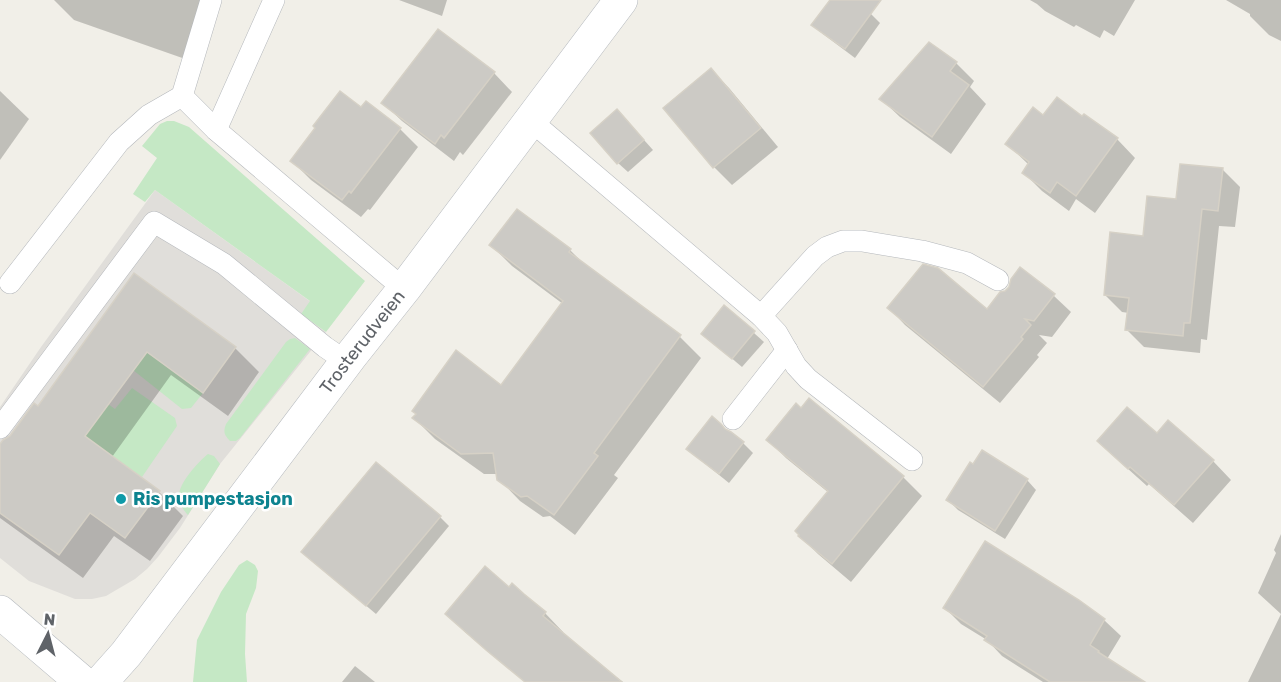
<svg xmlns="http://www.w3.org/2000/svg" width="1281" height="682" font-family="Rubik,sans-serif">
  <rect width="100%" height="100%" fill="#f1efe8"/>
  <polygon fill="#e0deda" points="155,190 311,302 301,314 326,332 220,464 180,528 158,557 147,569 135,579 106,596 92,599 75,599 29,581 0,558 0,407 41,347"/>
  <g fill="#c5e8c5">
    <polygon points="167,121 174,121 189,127 365,281 326,332 301,314 310,301 155,190 145,202 133,194 157,158 142,146 160,124"/>
    <path d="M295,338L310,349L240,438L236,441H230C224,435 223,432 226,424L286,342L290,339Z"/>
    <polygon points="146,352 203,393 191,408 182,409 133,370"/>
    <polygon points="132,388 175,418 177,426 142,477 117,460 82,507 83,439 108,404 115,409"/>
    <path d="M208,454L214,456L220,464L188,515C184,511 180,505 179,498C177,485 198,462 208,454Z"/>
    <polygon points="247,560 255,565 258,571 256,588 246,614 245,654 247,682 193,682 197,640 221,592 239,565"/>
  </g>
  <g fill="#0003">
    <polygon points="54,0 219,0 188,60 74,20"/>
    <polygon points="399,0 447,0 442,16"/>
    <polygon points="831,0 852,0 871,14 880,23 855,58 823,34 813,25"/>
    <polygon points="1030,0 1135,0 1114,36 1104,30 1100,38 1076,25 1074,27 1045,11 1037,4"/>
    <polygon points="1226,0 1281,0 1281,41 1269,35 1250,16 1250,14"/>
    <polygon points="956,63 974,81 970,87 986,104 951,154 900,117 881,99"/>
    <polygon points="711,70 729,88 778,147 732,185 714,167"/>
    <polygon points="494,73 512,92 463,155 460,152 454,161 402,121 383,103"/>
    <polygon points="0,91 29,119 0,160"/>
    <polygon points="361,109 400,129 418,147 370,210 368,209 361,217 311,180 292,161 317,128"/>
    <polygon points="1044,117 1082,118 1117,139 1135,158 1095,213 1076,199 1069,211 1042,191 1024,173 1029,165 1007,144"/>
    <polygon points="627,121 653,150 628,172 618,163"/>
    <polygon points="1222,169 1240,187 1235,227 1219,226 1207,340 1201,339 1200,353 1144,347 1127,330 1129,313 1122,312 1105,295 1145,237 1177,201"/>
    <polygon points="491,245 570,250 588,268 680,337 701,358 614,475 618,478 575,535 550,516 543,517 520,501 499,479 498,474 484,474 435,439 414,418 502,387 563,304 512,266"/>
    <polygon points="1021,269 1054,296 1071,312 1052,337 1039,335 1047,343 1037,355 1039,357 1000,403 905,325 889,308 987,311 1006,292"/>
    <polygon points="134,275 235,348 259,372 228,416 171,375 112,457 159,492 183,516 150,561 114,536 83,578 0,518 0,447 39,408"/>
    <polygon points="725,307 764,342 742,367 703,334"/>
    <polygon points="809,400 903,477 922,496 851,582 818,554 800,536 829,493 786,458 768,440 801,410"/>
    <polygon points="726,431 743,443 753,453 729,483 698,458 688,449"/>
    <polygon points="1157,435 1213,461 1231,480 1193,523 1149,484 1147,486 1117,459"/>
    <polygon points="1027,480 1036,490 1005,539 958,510 948,500"/>
    <polygon points="440,517 449,526 376,614 313,561"/>
    <polygon points="1281,534 1281,682 1248,682 1281,614 1258,593 1276,553 1274,550"/>
    <polygon points="509,589 545,613 563,632 562,633 610,674 611,673 623,682 525,682 465,632 447,614"/>
    <polygon points="945,608 1104,620 1121,636 1107,659 1123,682 1043,682 1002,656 987,640 961,624"/>
    <polygon points="355,666 375,682 342,682"/>
  </g>
  <g fill="#cccac5" stroke="#d6d1c6" stroke-width="1.5">
    <polygon points="830,0 881,0 845,49 811,25"/>
    <polygon points="438,29 495,72 444,138 441,135 435,144 381,103"/>
    <polygon points="929,42 957,62 950,71 969,85 932,137 879,99"/>
    <polygon points="711,68 761,128 713,168 663,108"/>
    <polygon points="340,91 361,107 366,101 401,128 351,193 349,191 342,200 290,161 315,128 313,126"/>
    <polygon points="1057,97 1082,116 1084,114 1118,138 1076,196 1057,182 1050,193 1022,173 1029,162 1005,144 1033,107 1043,115"/>
    <polygon points="617,109 644,140 617,164 590,133"/>
    <polygon points="1180,164 1223,168 1218,211 1202,209 1190,323 1184,323 1183,336 1125,330 1129,298 1104,295 1110,232 1143,236 1147,196 1176,199"/>
    <polygon points="517,209 571,249 569,252 681,335 594,453 598,456 554,515 527,496 521,497 497,480 493,453 461,454 412,418 416,414 412,411 456,350 501,385 563,301 489,245"/>
    <polygon points="923,264 938,268 987,309 1000,292 1005,291 1009,287 1011,279 1020,267 1055,294 1034,321 1025,319 1031,325 1021,337 1023,339 983,387 887,308"/>
    <polygon points="134,273 236,347 203,393 147,352 85,436 160,491 125,538 90,513 59,555 0,513 0,444 3,440 10,436 34,403 38,406"/>
    <polygon points="724,305 755,331 732,359 701,334"/>
    <polygon points="809,398 904,476 832,564 798,536 799,535 795,531 828,491 766,440 796,403 801,408"/>
    <polygon points="1127,407 1157,433 1168,420 1214,460 1174,505 1130,467 1128,469 1097,441"/>
    <polygon points="712,416 721,424 725,429 731,432 744,442 719,474 686,449"/>
    <polygon points="982,450 1028,479 995,531 946,500 970,462 973,464"/>
    <polygon points="376,462 441,516 366,606 301,552"/>
    <polygon points="985,541 1079,600 1105,619 1090,645 1099,651 1098,652 1145,682 1050,682 984,640 987,636 943,608"/>
    <polygon points="485,566 509,587 512,583 524,594 546,612 543,616 622,682 525,682 486,650 445,614"/>
  </g>
  <g fill="none" stroke-linecap="round" stroke-linejoin="round">
    <defs>
      <g id="lane">
        <polyline points="211,0 182,96 216,130 404,289"/>
        <polyline points="530,120 761,316 777,333 796,366 808,379 912,460"/>
        <polyline points="216,130 274,0"/>
        <polyline points="10,283 119,142 149,115 182,96"/>
        <polyline points="761,316 815,256 827,247 843,241 862,241 922,251 967,263 998,280"/>
        <polyline points="733,419 787,350"/>
        <polyline points="0,428 154,222 224,264 325,347 347,362"/>
      </g>
      <g id="secondary">
        <polyline points="0,612 82,682"/>
        <path id="s1" d="M101,682L126,654L350,357L404,289L621,0"/>
      </g>
    </defs>
    <use href="#lane" stroke="#b5b8bc" stroke-width="22"/>
    <use href="#secondary" stroke="#b6babf" stroke-width="34"/>
    <use href="#lane" stroke="#fff" stroke-width="21"/>
    <use href="#secondary" stroke="#fff" stroke-width="33"/>
  </g>
  <circle fill="#0f9aa8" stroke="#fff" stroke-width="2" cx="121" cy="499" r="6"/>
  <g text-anchor="middle" dominant-baseline="central" stroke-width="5" stroke-linejoin="round" paint-order="stroke">
    <g font-size="18" fill="#5f6368" stroke="#fff">
      <text stroke="none"><textPath href="#s1" startOffset="429">Trosterudveien</textPath></text>
    </g>
    <g font-size="18" font-weight="bold" fill="#0d838f" stroke="#fff" text-anchor="start">
      <text x="133" y="499">Ris pumpestasjon</text>
    </g>
  </g>
  <g transform="translate(48 634) rotate(6)" stroke="#ffffff" stroke-width="4.5" paint-order="stroke">
  <path d="M0-4.5L10 22L0 15L-10 22Z" fill="#5f6368"/>
  <text y="-9" font-size="16" font-weight="bold" text-anchor="middle" fill="#5f6368">N</text>
  </g>
</svg>
